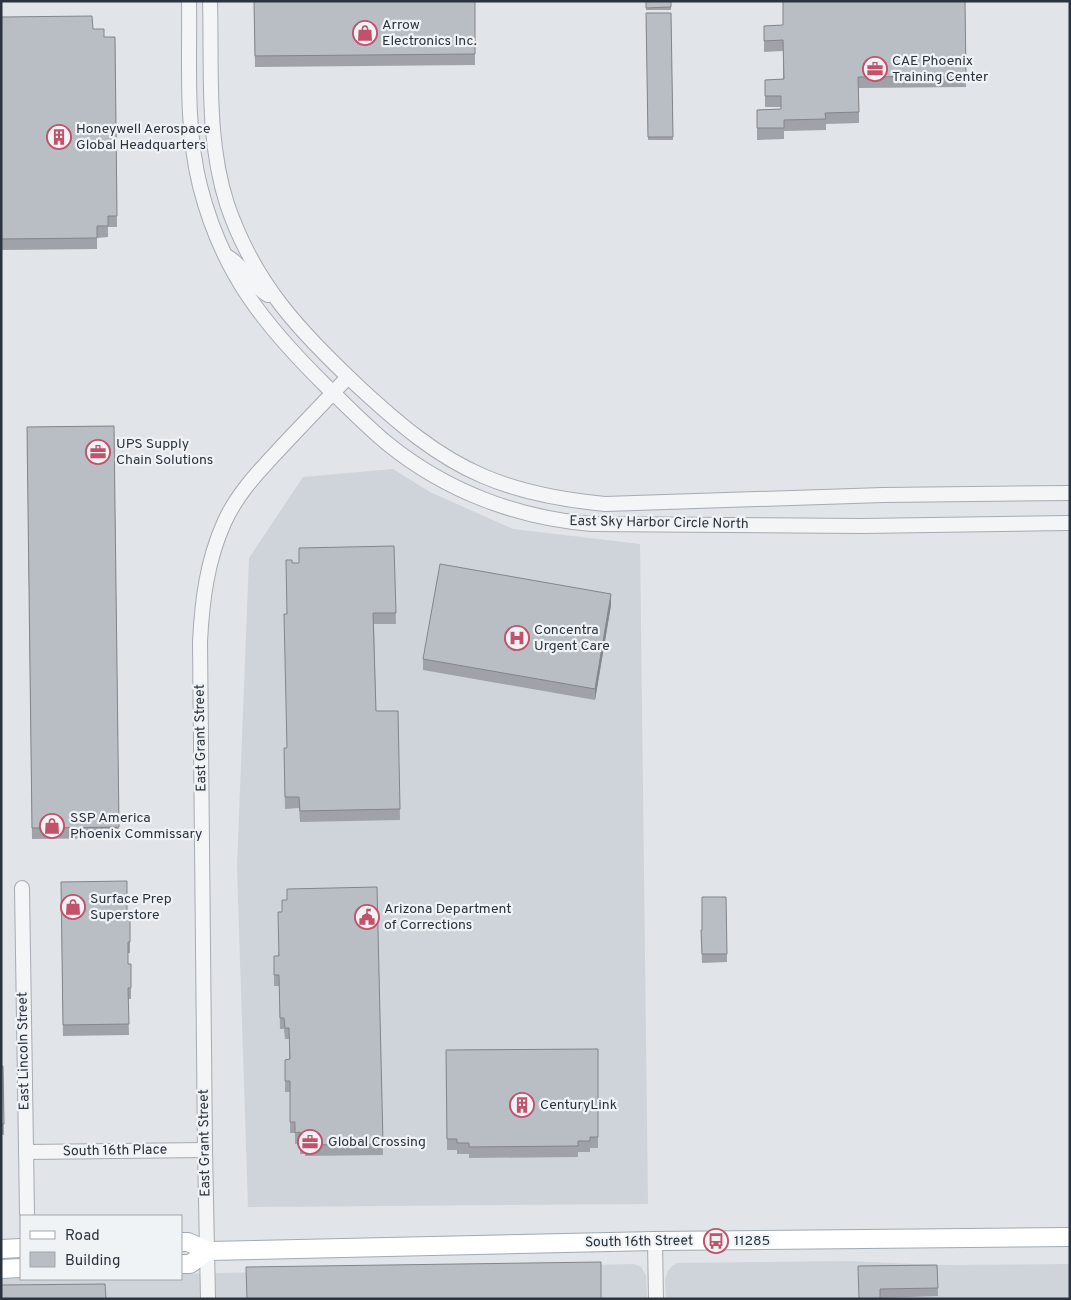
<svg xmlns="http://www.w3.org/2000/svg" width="1071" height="1300" font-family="Overpass,sans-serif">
  <rect width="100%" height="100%" fill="#e1e4e8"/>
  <g fill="#cfd4da">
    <polygon points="393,469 430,492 513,529 640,544 648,1204 248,1207 237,867 249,558 303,477"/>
    <polygon points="849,1261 937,1265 1070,1264 1070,1299 666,1299 665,1279 668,1271 672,1266 677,1263"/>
    <polygon points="634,1264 641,1267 646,1275 647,1299 1,1299 1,1278 181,1279 181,1274"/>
  </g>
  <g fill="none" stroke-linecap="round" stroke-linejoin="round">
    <defs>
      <g id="minor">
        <path d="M189,1C190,62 185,126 200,186C222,273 264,325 327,387C347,406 366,426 388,444C446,491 517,518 592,524L862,526L1070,523"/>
        <path d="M210,1C212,69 206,139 227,204C254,284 301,333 361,389C398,423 436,456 483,476C522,493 563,500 605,504L883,495L1070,493"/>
        <path d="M228,257C245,267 251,285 268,295"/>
        <polyline points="22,888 27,1213"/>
        <polyline points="26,1152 205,1150"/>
        <polyline points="655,1241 656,1299"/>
        <path d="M208,1299L205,1150L200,642C202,601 207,561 224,523C238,491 264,466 287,441C308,419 328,398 348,377"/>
      </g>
      <g id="major">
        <polyline points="181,1242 188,1242 208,1251 655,1241 1070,1237"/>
        <polyline points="1,1249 21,1248"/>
        <polyline points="181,1264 190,1264 208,1251"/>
        <polyline points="1,1269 21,1268"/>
      </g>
    </defs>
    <use href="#minor" stroke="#a7abb2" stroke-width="16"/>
    <use href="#major" stroke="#a1aab3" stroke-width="20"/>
    <use href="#minor" stroke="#f3f5f7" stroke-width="14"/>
    <use href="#major" stroke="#fff" stroke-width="18"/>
  </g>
  <g fill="#9fa3a9">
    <polygon points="254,1 475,1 475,65 255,67"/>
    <rect x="646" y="1" width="25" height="9"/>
    <polygon points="965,1 966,87 859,88 859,123 826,124 826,130 784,131 784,139 757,140 757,110 781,109 781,107 765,107 765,80 783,79 783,51 764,52 764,26 783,25"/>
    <polygon points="646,13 671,13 673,140 648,140"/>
    <polygon points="1,17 93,29 104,37 115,37 117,227 108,227 108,237 97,238 97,249 1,250"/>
    <polygon points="114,426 119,838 32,839 27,427"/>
    <polygon points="394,546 396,624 374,624 376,711 398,711 400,820 300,822 299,808 285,809 284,748 287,748 287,614 292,563 299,563"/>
    <polygon points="611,605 595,700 423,670 423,659"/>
    <polygon points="61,882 127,917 130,942 130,953 128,953 128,964 131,964 131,999 128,999 129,1035 63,1036"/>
    <polygon points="377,887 383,1155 305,1156 305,1154 300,1154 300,1143 295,1144 295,1133 290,1133 290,1092 285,1092 285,1060 289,1059 289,1039 285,1039 284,1029 280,1029 279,986 274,986 274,956 278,956 287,900"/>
    <polygon points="726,897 727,962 702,963 701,930 702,930"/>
    <polygon points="598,1049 598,1148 590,1148 590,1152 578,1152 578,1157 469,1158 469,1154 457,1154 457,1150 447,1150 446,1050"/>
    <polygon points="1,1066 3,1066 4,1135 1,1135"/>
    <polygon points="937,1265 938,1296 880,1298 858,1266"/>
  </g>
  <polygon fill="#82858a" points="611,594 611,605 595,700 595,689"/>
  <g fill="#b9bec5" stroke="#82858a">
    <polygon points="254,1 475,1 475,54 255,56"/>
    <polygon points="646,1 671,1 671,7 646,8"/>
    <polygon points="783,1 965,1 966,76 858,77 859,112 825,113 826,119 784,120 784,128 757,128 757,110 781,109 781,96 765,96 765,80 784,79 783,40 764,41 764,26 783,25"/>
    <polygon points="646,13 671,13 673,137 648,137"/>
    <polygon points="92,16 93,29 104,29 104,37 115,37 117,216 108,216 108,226 97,226 97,238 1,239 1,17"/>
    <polygon points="114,426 119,827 32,828 27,427"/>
    <polygon points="394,546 396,613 373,613 376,711 398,711 400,809 300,811 299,797 285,797 284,748 287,748 284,614 287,614 286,560 292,560 292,563 299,563 299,548"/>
    <polygon points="440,564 611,594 595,689 423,659"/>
    <polygon points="127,881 127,917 130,917 130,942 128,942 128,964 131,964 131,988 128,988 129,1024 63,1025 61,882"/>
    <polygon points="377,887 383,1144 305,1145 305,1143 300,1143 300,1132 295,1133 295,1122 290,1122 290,1081 285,1081 285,1060 290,1059 289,1028 285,1028 284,1018 280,1018 279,975 274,975 274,956 279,956 278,912 282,912 282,900 287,900 287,889"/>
    <polygon points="702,897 726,897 727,954 702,954 701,930 702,930"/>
    <polygon points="598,1049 598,1137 590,1137 590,1141 578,1141 578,1146 469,1147 469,1143 457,1143 457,1139 447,1139 446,1050"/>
    <polygon points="1,1066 3,1066 4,1124 1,1124"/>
    <polygon points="601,1262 601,1299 247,1299 246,1267"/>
    <polygon points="937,1265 938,1288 880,1289 880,1299 859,1299 858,1266"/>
    <polygon points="105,1284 106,1299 1,1299 1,1285"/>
  </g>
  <defs>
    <symbol id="shop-ring" viewBox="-11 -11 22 22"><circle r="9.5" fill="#f0f3f6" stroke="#c2526a" stroke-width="1.5"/><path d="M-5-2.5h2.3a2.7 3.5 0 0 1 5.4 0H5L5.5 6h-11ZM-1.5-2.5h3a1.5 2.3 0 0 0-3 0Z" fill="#c2526a"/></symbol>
    <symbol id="office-ring" viewBox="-11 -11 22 22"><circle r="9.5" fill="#f0f3f6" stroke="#c2526a" stroke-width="1.5"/><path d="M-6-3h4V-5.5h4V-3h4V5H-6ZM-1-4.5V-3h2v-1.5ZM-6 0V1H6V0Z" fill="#c2526a"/></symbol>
    <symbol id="building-ring" viewBox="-11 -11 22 22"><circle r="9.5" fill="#f0f3f6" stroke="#c2526a" stroke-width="1.5"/><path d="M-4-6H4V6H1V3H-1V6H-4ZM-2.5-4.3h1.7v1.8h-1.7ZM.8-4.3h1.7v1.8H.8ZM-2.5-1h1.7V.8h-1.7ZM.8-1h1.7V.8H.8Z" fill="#c2526a"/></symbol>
    <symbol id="hospital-ring" viewBox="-11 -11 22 22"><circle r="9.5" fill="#f0f3f6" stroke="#c2526a" stroke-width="1.5"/><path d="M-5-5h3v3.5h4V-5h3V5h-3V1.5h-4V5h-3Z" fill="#c2526a"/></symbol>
    <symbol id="civic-ring" viewBox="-11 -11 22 22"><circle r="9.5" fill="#f0f3f6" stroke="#c2526a" stroke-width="1.5"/><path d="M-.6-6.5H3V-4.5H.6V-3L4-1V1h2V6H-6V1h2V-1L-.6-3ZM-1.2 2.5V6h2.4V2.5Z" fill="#c2526a"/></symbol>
    <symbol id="bus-ring" viewBox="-11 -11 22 22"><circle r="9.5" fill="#f0f3f6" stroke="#c2526a" stroke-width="1.5"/><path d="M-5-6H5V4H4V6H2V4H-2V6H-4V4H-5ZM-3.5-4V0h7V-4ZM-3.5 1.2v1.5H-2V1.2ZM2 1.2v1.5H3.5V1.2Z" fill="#c2526a"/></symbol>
  </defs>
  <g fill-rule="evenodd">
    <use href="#shop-ring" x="351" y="19" width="28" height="28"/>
    <use href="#office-ring" x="861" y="55" width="28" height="28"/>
    <use href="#building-ring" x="45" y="123" width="28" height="28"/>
    <use href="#office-ring" x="84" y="438" width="28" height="28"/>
    <use href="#hospital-ring" x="503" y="624" width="28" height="28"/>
    <use href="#shop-ring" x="38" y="812" width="28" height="28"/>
    <use href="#shop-ring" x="59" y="893" width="28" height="28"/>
    <use href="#civic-ring" x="353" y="903" width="28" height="28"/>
    <use href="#building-ring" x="508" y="1091" width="28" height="28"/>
    <use href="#office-ring" x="296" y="1128" width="28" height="28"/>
    <use href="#bus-ring" x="702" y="1227" width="28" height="28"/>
  </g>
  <g text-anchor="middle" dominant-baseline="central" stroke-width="4.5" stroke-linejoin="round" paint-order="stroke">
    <g font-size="14" fill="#2b333e" stroke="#f0f3f6" text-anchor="start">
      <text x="382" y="25">Arrow<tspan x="382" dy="16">Electronics Inc.</tspan></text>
      <text x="892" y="61">CAE Phoenix<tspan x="892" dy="16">Training Center</tspan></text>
      <text x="76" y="129">Honeywell Aerospace<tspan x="76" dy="16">Global Headquarters</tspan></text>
      <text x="116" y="444">UPS Supply<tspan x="116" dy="16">Chain Solutions</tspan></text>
      <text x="534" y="630">Concentra<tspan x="534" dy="16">Urgent Care</tspan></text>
      <text x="70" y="818">SSP America<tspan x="70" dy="16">Phoenix Commissary</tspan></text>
      <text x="90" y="899">Surface Prep<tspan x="90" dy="16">Superstore</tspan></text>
      <text x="384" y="909">Arizona Department<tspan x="384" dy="16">of Corrections</tspan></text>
      <text x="540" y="1105">CenturyLink</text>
      <text x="328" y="1142">Global Crossing</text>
      <text x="734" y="1241">11285</text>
    </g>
    <g font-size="14" fill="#2b333e" stroke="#f0f3f6">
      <text transform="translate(659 523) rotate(1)">East Sky Harbor Circle North</text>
      <text transform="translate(201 738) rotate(-91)">East Grant Street</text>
      <text transform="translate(24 1051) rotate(-91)">East Lincoln Street</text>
      <text transform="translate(205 1143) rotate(-91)">East Grant Street</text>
      <text transform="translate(115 1151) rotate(-1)">South 16th Place</text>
      <text transform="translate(639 1242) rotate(-1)">South 16th Street</text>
    </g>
  </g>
  <rect width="1071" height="1300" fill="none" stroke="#2b333e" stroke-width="5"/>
  <rect x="20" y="1215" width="162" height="65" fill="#f0f3f6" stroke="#a1a6ac"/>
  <rect x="30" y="1231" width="25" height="8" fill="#ffffff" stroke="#a1a6ac"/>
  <text x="65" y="1240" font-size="15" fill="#2b333e">Road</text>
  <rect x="30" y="1252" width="25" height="15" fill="#b9bec5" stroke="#a1a6ac"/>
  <text x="65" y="1265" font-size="15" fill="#2b333e">Building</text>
</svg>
